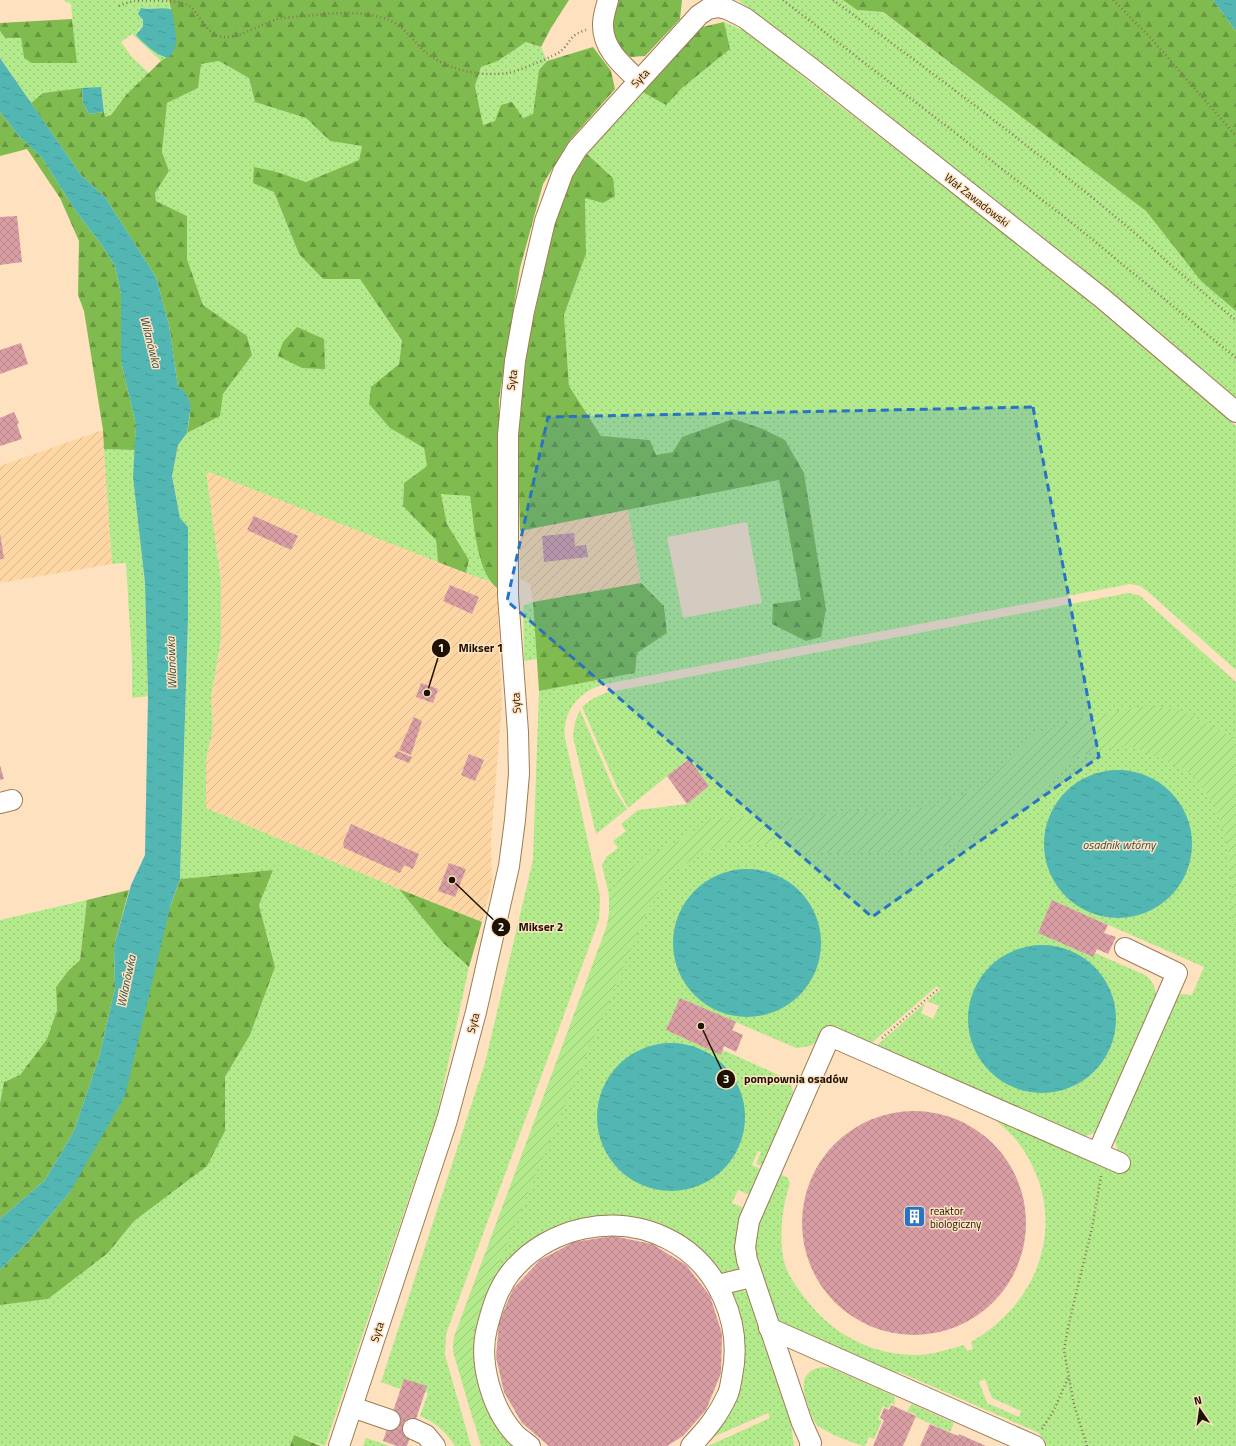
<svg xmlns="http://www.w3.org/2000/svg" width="1236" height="1446" font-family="'Titillium Web',sans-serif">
  <defs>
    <pattern id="industrial-furrows" width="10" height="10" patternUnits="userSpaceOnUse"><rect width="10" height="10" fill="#fed6a4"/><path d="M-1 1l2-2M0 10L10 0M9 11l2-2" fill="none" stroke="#d9b78c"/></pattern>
    <pattern id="grass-dots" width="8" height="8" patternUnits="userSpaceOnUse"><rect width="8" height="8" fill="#b3ea8c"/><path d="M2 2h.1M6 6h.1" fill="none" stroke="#9ac877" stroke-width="1.8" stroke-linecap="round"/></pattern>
    <pattern id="forest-firs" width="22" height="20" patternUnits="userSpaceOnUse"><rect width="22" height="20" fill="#7fbb4e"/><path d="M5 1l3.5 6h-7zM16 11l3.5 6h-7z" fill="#67973f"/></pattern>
    <pattern id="garden-furrows" width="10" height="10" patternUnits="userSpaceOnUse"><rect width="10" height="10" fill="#b3ea8c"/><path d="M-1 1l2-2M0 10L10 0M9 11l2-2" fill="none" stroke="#9ac877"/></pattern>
    <pattern id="water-ripples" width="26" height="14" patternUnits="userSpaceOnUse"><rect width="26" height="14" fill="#52b6b3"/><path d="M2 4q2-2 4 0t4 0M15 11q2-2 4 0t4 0" fill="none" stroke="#479b98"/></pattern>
    <pattern id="building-cross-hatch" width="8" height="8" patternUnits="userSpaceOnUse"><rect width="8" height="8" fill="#d89ea3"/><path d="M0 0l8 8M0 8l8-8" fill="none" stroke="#b9878b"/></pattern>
  </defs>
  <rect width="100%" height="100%" fill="#fee2bf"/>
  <g fill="url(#industrial-furrows)">
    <polygon points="103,430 112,564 0,583 0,466"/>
    <polygon points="206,471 491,582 497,588 502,705 491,840 492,883 482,922 399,889 206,808 206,759 213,729 211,697 221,640 221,581"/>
    <polygon points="628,510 641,583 533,602 530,584 520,578 520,531"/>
  </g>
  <g fill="url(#grass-dots)" fill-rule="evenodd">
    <polygon points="63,0 169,0 170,9 141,8 143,26 138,30 144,44 162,56 168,58 161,61 132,34 121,42 131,56 149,73 126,95 111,115 105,117 101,87 43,93 31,103 0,58 0,31 5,38 21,38 24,58 76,63 71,4"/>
    <polygon points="738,0 843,0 857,10 882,12 1146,211 1201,281 1236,311 1236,400 1036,235"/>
    <path d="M724,22L754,35L812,84L1062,279L1236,426V670L1146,590L1140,586L1130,584L605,684C579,691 562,711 565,738L600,896L599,920L446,1334L445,1355L471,1446H455C446,1432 435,1422 420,1416L428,1393L402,1384L400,1389L381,1382L485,1063L533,860L539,691L635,673L637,653L667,633L664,606L641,583L628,510L779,480L801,600L826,609L804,473L785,440L656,455L650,440L601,436L569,386L564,315L586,254L585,198L613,178L587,154L641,91L666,104L682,88L729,49ZM747,522L762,603L683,618L667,537Z"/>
    <path d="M526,42L541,47L547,61L539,71L533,114C517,121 499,119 483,126L475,86L481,67L498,61Z"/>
    <polygon points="219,61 249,78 255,102 306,118 330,141 362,146 359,160 306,182 277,172 274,192 299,254 323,279 360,279 402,342 399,364 372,387 390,428 424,448 427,466 404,483 403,506 436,540 438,562 206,471 221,581 221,640 211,697 213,729 206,759 206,808 399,889 443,943 469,967 437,1115 325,1446 294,1435 290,1446 0,1446 0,1305 48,1299 108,1253 134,1221 225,1131 225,1077 250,1035 275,967 259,905 273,870 180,879 188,619 188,528 180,518 172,475 178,445 187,433 220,416 223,394 252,355 247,336 203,305 187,259 187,216 156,201 155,193 169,171 162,152 167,103 198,88 201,64"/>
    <polygon points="104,449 135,450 133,477 145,583 148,696 132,698 132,662 126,563 112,564"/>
    <polygon points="441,493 470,496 478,550 491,582 466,573 469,560 447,524"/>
    <path d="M1128,593L1139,595L1236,682V1446H1048L1045,1445L1039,1433L899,1372L887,1375L780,1328L769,1316L752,1237L779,1176L782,1175L788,1178L790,1184C782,1205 778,1243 785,1265C789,1277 797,1287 804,1297C831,1333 870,1355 916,1355C932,1355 949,1349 964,1345L967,1351L973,1349L971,1342C1043,1301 1070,1215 1020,1145C1011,1132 999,1123 987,1114L1118,1152L1114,1137L1174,997L1181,994L1192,995L1204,967L1052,900L1038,933L1093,957L1095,953L1145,975C1153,981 1155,987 1157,997L1097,1132L1082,1137L873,1049L925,1003L921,1013L933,1019L939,1006L927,1001L940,990L937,986L868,1046L817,1041L811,1046L796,1048L680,998L666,1030L721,1055L723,1050L783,1077C790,1083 794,1089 795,1099L767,1168L756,1164L761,1152L758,1151L752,1165L765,1171L738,1270L736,1272L722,1275L689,1244L562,1226L479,1324L515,1446H481L453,1351L454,1337L609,920V895L602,865L606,857L618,848L613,841L626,831L621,824L638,810L687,804L709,786L688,759L628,808L617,787L582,707L592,699L605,693ZM738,1190L750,1195L744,1208L732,1203ZM985,1379L992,1398L1021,1411L1019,1417L987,1403L979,1382Z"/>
    <polygon points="533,602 537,659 524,661 523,606"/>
    <polygon points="580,710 614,789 627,809 596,834 573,737 575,722"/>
    <polygon points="87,900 80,960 68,971 56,987 57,1010 47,1039 20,1075 4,1082 0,1103 0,920"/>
    <polygon points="738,1290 746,1291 751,1296 791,1424 794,1446 708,1446 770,1418 768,1413 706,1440 722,1417 732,1294"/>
    <path d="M822,1367L831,1368L894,1396L895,1405L891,1403L888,1409L883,1406L878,1419L882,1421L874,1439L869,1437L865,1446C856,1445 823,1431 817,1425C812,1419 810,1412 808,1405C802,1388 799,1371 822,1367Z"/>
    <polygon points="912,1404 954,1423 950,1432 915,1417 916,1415 907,1411"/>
    <polygon points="366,1438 390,1446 363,1446"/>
  </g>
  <g fill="url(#forest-firs)">
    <path d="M169,0H569L551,28L541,47L526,42L498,61L481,67L475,86L483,125L495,121L501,105L512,102L523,118L533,114L539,70L547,61L593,47L611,71L615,89L570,140L543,184L520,268L499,400L500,584L497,588C476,571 474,522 470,496L441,494L447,524L469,560L466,573L438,562L436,540L403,506L404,483L427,466L424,448L390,428L369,404L371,387L399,364L402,341L360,279H323L299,254L274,192L253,183L254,167L277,172L306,182L359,160L362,146L330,141L306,118L255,102L249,78L219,61L201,64L198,88L167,103L162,152L169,171L155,193L156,201L187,216V259L203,305L247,336L252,355L223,394L220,416L187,433C190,414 195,400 178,387L169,325L156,277L105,197L81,175L31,103L43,93L82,88L83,103L89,114L104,112L105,117L111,115L126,95L161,61L173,53L175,30Z"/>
    <polygon points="613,0 682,0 680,19 645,56 631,57 615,45 611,20"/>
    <polygon points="843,0 1213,0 1236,31 1236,311 1201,281 1146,211 883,12 857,10"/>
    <polygon points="72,19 77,63 32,63 24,58 21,38 5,38 0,31 0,23"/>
    <polygon points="724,22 730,49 682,88 666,105 641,91 698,28"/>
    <polygon points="0,112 18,135 42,158 77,213 101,244 115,266 121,294 121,361 136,425 135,450 104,449 103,430 84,311 78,295 79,241 60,198 27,149 0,156"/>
    <polygon points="587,154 613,178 615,196 603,203 585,198 586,254 564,315 569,386 601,436 650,440 656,455 673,452 682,437 733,419 763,429 785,440 804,473 826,609 821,637 806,641 772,624 773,604 801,600 779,480 520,531 517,421 530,333 557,215 570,180"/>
    <polygon points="297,327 324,339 325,369 302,368 278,356 283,342"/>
    <polygon points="641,583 664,606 667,633 637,653 635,673 539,691 533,602"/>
    <polygon points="273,870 259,905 275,967 250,1035 225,1077 225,1131 207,1166 134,1221 108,1253 48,1299 0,1305 0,1270 29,1241 70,1192 180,879"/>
    <polygon points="399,889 482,922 469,967 443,943"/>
    <polygon points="129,890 114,946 115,988 99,1057 74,1131 45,1180 0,1219 0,1103 4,1082 20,1075 47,1039 57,1010 56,987 68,971 80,960 87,900"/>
    <polygon points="294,1435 321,1446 290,1446"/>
  </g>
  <g fill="url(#garden-furrows)">
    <polygon points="1148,706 1183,711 1236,739 1236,926 1230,915 1232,884 1227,843 1214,802 1190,773 1164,760 1127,745 1071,758 1021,809 1002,822 974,836 939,848 903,852 798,853 795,846 791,848 781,828 784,826 781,819 855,811 883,815 934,805 958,797 983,786 1038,733 1083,717"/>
    <polygon points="753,816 766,823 775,842 772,845 734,840 699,854 668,877 648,909 521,1209 473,1330 473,1359 482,1403 488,1417 483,1423 474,1423 453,1351 454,1337 606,930 610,907 609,895 620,878 643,858 681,840 711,819"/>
  </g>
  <g fill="url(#water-ripples)">
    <polygon points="1213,0 1236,0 1236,31"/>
    <path d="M141,8C151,10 161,7 170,9L172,11C174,28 182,46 168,58C156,55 144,44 136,35L143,26V20L138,14Z"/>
    <polygon points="0,58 81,175 105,197 156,277 169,325 178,387 185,392 191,405 187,433 178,445 172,476 180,518 188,527 188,619 180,879 171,904 125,1096 70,1192 29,1241 0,1270 0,1219 45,1180 74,1131 99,1057 115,988 114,946 131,885 145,855 148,696 145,583 133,477 136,425 121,361 121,294 115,266 101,244 77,213 42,158 18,135 0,112"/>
    <polygon points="101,87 104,112 89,114 83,103 82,88"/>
    <circle cx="1118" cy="844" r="74"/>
    <circle cx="747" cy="943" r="74"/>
    <circle cx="1042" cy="1019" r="74"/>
    <circle cx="671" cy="1117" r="74"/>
  </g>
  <g fill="url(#building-cross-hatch)">
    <polygon points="17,216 22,262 0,265 0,217"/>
    <polygon points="21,343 28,364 0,374 0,350"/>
    <polygon points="14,412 19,423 17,424 22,439 0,446 0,418"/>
    <polygon points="254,516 298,536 291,550 247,530"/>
    <polygon points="0,533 4,559 0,559"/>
    <polygon points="574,533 575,546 586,545 588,557 544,562 542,536"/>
    <polygon points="450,585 479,597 472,614 443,601"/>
    <polygon points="421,683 438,689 433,703 416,697"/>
    <polygon points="414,717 422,721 411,755 399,750"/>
    <polygon points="397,751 412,757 409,763 394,757"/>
    <polygon points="469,754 484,760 475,781 461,775"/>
    <polygon points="689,759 709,786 687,804 667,776"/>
    <polygon points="0,765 4,779 0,780"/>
    <polygon points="351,824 419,854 413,869 404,865 400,873 344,848 343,843"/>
    <polygon points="449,863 466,869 455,897 438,891"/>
    <polygon points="1052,900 1108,925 1104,933 1116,937 1108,954 1097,949 1093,957 1038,933"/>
    <polygon points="680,998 736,1022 732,1030 743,1035 736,1052 724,1046 721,1055 666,1030"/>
    <circle cx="914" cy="1223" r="112"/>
    <polygon points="613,1236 652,1244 686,1265 710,1296 722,1334 721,1373 706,1410 683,1436 667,1446 549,1446 522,1423 504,1392 496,1357 499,1322 513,1289 540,1260 574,1242"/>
    <polygon points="404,1379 427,1386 407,1446 397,1446 383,1441"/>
    <polygon points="891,1405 916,1416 903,1446 873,1446 884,1420 880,1418 884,1408 889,1410"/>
    <polygon points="930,1424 958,1436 959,1434 986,1446 920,1446"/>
  </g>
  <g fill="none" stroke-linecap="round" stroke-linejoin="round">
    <defs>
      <g id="minor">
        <path d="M608,0C606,8 603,16 603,24C602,48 622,65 638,80"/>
        <polyline points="0,803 12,800"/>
        <polyline points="1098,1152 1177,973 1125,948"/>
        <polyline points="718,1285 751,1277"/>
        <polyline points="769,1328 1035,1446"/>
        <polyline points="352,1407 390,1420"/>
        <polyline points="413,1429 426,1435 435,1446"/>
        <polyline points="339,1446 447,1120 476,1012 509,866 515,820 519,774 518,732 508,595 508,435 515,361 524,311 545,221 563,172 577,149 699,15 708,9 718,7 727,9 745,18 811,68 1102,298 1236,412"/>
        <path d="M530,1446C525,1442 520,1439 515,1434C492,1409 478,1362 487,1328C492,1308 498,1288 511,1272C548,1227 616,1212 668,1239C718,1264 743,1323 732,1376C731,1382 730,1389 728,1394C718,1416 707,1429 691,1446"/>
        <polyline points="810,1446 811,1443 802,1423 747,1260 745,1247 749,1221 830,1036 1120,1163"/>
      </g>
    </defs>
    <use href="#minor" stroke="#9c7d54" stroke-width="22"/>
    <g stroke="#88745c" stroke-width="2.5" stroke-dasharray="1 3" stroke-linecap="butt">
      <polyline points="783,0 1076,226 1236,358"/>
      <path d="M833,0C918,62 1002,125 1084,191C1136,232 1184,278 1236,320"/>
      <polyline points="1113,0 1149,36 1236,136"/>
      <path d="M119,6C124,4 129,2 134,1C144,0 180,0 188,5C201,14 207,38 226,37C243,37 264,22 281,18C314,16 358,7 389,20C403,26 413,40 423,50C445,70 480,77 508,73C516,72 557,55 561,51C571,42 569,35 586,30"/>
      <polyline points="882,1038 938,989"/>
      <polyline points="1042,1429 1054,1410 1068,1378"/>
      <polyline points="1087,1446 1074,1405 1064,1350 1069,1323 1092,1228 1101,1176"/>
    </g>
    <use href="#minor" stroke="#fff" stroke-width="20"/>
  </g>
  <path fill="#2873c3" fill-opacity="0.2" stroke="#2873c3" stroke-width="3" stroke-dasharray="8 5" stroke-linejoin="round" d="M1033,407L1099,757L872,917L507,601L548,417Z"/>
  <defs>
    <symbol id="building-square" viewBox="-11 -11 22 22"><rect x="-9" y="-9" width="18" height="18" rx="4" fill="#2873c3" stroke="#fee2bf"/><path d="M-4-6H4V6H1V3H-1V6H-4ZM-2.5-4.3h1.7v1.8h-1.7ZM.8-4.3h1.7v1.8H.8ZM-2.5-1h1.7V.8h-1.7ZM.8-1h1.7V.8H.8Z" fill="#fff"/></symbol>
  </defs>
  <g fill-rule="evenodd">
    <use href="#building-square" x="902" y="1204" width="25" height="25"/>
  </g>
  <g text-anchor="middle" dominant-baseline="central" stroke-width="3" stroke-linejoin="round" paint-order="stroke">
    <g font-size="11" fill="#1e1203" stroke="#fee2bf">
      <text transform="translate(640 78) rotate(-48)">Syta</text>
      <text transform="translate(977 200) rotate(38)">Wał Zawadowski</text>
      <text transform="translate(512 380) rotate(-82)">Syta</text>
      <text transform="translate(516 703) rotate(-94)">Syta</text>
      <text transform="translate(473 1023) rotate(-75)">Syta</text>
      <text transform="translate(377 1332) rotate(-72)">Syta</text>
    </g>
    <g font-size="11" fill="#1e1203" stroke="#fee2bf" text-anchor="start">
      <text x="930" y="1211">reaktor<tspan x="930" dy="13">biologiczny</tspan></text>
    </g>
    <g font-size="12" font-style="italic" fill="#31504f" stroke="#fee2bf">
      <text transform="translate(151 342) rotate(76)">Wilanówka</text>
      <text transform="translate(171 663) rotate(-92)">Wilanówka</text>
      <text x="1119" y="844">osadnik wtórny</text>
      <text transform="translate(126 981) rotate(-78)">Wilanówka</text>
    </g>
  </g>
  <path fill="none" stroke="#1e1203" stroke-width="1.5" d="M427 693L441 648M452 880L501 927M701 1026L726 1079"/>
  <g fill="#1e1203" stroke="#fee2bf" stroke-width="1.5">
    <circle cx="427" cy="693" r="4"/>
    <circle cx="452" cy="880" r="4"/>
    <circle cx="701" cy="1026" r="4"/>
    <circle cx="441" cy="648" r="10"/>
    <circle cx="501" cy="927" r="10"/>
    <circle cx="726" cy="1079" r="10"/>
  </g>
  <g font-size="12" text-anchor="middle" font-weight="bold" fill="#fff">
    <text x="441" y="652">1</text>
    <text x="501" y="931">2</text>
    <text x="726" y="1083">3</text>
  </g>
  <g font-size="12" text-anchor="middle" font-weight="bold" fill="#1e1203" stroke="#fee2bf" stroke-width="3" stroke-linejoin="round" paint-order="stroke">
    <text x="481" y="652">Mikser 1</text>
    <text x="541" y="931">Mikser 2</text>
    <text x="796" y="1083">pompownia osadów</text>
  </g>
  <g transform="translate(1200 1410) rotate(347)" stroke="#fee2bf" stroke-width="3" paint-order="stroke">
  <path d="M0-3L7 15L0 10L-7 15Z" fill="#1e1203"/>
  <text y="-6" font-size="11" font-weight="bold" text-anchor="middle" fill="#1e1203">N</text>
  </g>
</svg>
